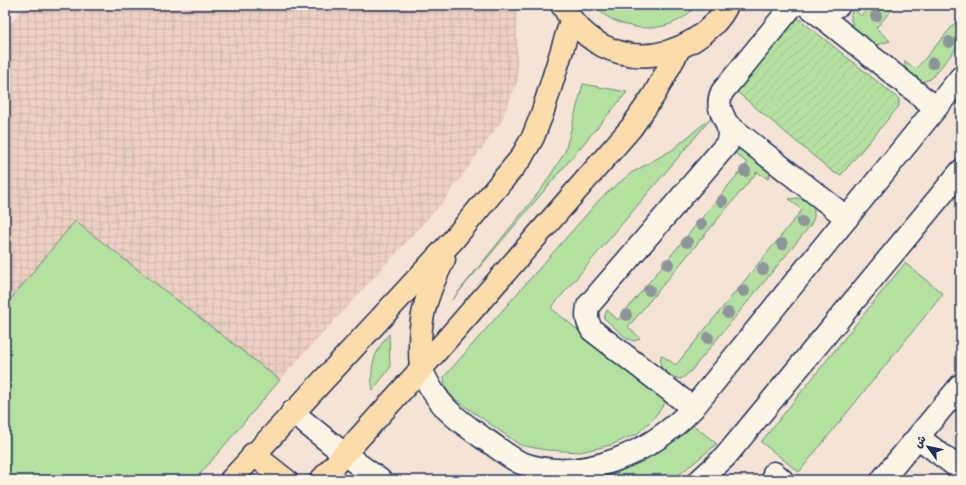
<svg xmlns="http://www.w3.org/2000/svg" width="966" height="485" font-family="'Gochi Hand','Playpen Sans Arabic',sans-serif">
  <defs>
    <pattern id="industrial-grid" width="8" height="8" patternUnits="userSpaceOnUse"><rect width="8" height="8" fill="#edd0c3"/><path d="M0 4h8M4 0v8" fill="none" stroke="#cbb3aa"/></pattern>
    <pattern id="garden-furrows" width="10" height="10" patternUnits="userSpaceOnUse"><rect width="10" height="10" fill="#b4e19f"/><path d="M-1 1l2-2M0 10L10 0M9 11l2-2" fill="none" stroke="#9ac18b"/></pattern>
  </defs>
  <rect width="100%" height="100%" fill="#f5e4d6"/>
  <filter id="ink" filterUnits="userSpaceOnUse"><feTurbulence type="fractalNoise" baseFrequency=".025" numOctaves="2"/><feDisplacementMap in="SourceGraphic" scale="8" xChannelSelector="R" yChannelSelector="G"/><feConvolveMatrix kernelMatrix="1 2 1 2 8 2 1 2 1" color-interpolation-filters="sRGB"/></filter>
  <g filter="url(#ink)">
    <polygon fill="url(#industrial-grid)" points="25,5 516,5 518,80 501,122 443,202 280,380 75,221 5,306 5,31"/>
    <g fill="#b4e19f" stroke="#68887e">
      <path d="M593,5H696C672,38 618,33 593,5Z"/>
      <path d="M870,5H896L876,28L890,41L877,45C862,39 845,25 853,8L861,16Z"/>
      <polygon points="961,16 961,43 931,79 922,82 914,79 905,69 905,61 916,69"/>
      <polygon points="583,84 627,92 452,300 543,187 565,152"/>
      <polygon points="713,116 551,308 666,402 652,420 637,434 611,445 580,452 546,450 520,445 452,397 445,387 444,377 601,198 631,173 672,150"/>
      <path d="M739,150C750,150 764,163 770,173L768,179L757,172L628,327L640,338L635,341L627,339L604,318L607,310L618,320L747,163L734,152Z"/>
      <path d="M798,198L808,201L814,207V217L810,226L690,372L681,379C664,376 659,373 661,355L676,365L802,210L789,199Z"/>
      <polygon points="75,221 280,380 195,480 5,480 5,306"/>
      <polygon points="905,263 943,294 799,472 761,442"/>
      <path d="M389,334L390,368L373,390C369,369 374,351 389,334Z"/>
      <polygon points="688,421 717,444 680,474 667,480 582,480 617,473 656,453"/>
    </g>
    <polygon fill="url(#garden-furrows)" stroke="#68887e" points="791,17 798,18 899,99 899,106 841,175 834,173 737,92 737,83"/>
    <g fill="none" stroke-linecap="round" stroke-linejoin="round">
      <defs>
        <g id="minor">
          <polyline points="807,5 936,108"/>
          <polyline points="807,5 827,9 839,5"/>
          <polyline points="728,125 847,218"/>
          <path d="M421,369C437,405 452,416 483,438C496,446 508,457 521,463C582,485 652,452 693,408L961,77"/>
          <path d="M693,408L592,330C587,322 586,316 588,306L727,144C735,120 712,114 722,92L792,6L795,5"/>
          <polyline points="292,412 344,454 380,480"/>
          <polyline points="919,438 961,470"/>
          <polyline points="774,473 782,480"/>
          <polyline points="700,480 725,457 961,171"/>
          <polyline points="882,480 961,385"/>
        </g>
        <g id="major">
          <path d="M562,5C591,55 644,70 694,40C707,32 721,19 727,5"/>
          <path d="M421,369C417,324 424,299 444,259"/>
          <polyline points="253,454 286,480"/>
          <polyline points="231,480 453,240 521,158 533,137 542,114 571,21"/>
          <polyline points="321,480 421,369 631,128 654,95 679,49"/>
        </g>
      </defs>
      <use href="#minor" stroke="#1b2f5e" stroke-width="25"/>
      <use href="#major" stroke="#1b2f5e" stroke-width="25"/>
      <use href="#minor" stroke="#fcf5e5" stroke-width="22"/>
      <use href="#major" stroke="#fddcac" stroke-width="22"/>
    </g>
    <g fill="#8e949b">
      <circle cx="876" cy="16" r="6"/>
      <circle cx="949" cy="42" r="6"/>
      <circle cx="933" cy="63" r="6"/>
      <circle cx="745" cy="171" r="6"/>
      <circle cx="722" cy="201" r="6"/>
      <circle cx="802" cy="222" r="6"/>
      <circle cx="701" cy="224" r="6"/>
      <circle cx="687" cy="242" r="6"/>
      <circle cx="782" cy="244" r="6"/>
      <circle cx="668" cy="264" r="6"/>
      <circle cx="763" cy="269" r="6"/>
      <circle cx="649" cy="290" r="6"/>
      <circle cx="744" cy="291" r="6"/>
      <circle cx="728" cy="313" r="6"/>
      <circle cx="626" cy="315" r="6"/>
      <circle cx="708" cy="338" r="6"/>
    </g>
  </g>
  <rect width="966" height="485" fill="none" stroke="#fcf5e5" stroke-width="20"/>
  <rect x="10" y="10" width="946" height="465" fill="none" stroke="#1b2f5e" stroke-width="1.5" filter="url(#ink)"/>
  <g transform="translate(928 447) rotate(303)" stroke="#fcf5e5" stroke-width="3" paint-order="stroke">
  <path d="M0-3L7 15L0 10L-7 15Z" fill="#1b2f5e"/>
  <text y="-6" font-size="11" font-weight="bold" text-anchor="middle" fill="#1b2f5e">ش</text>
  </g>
</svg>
